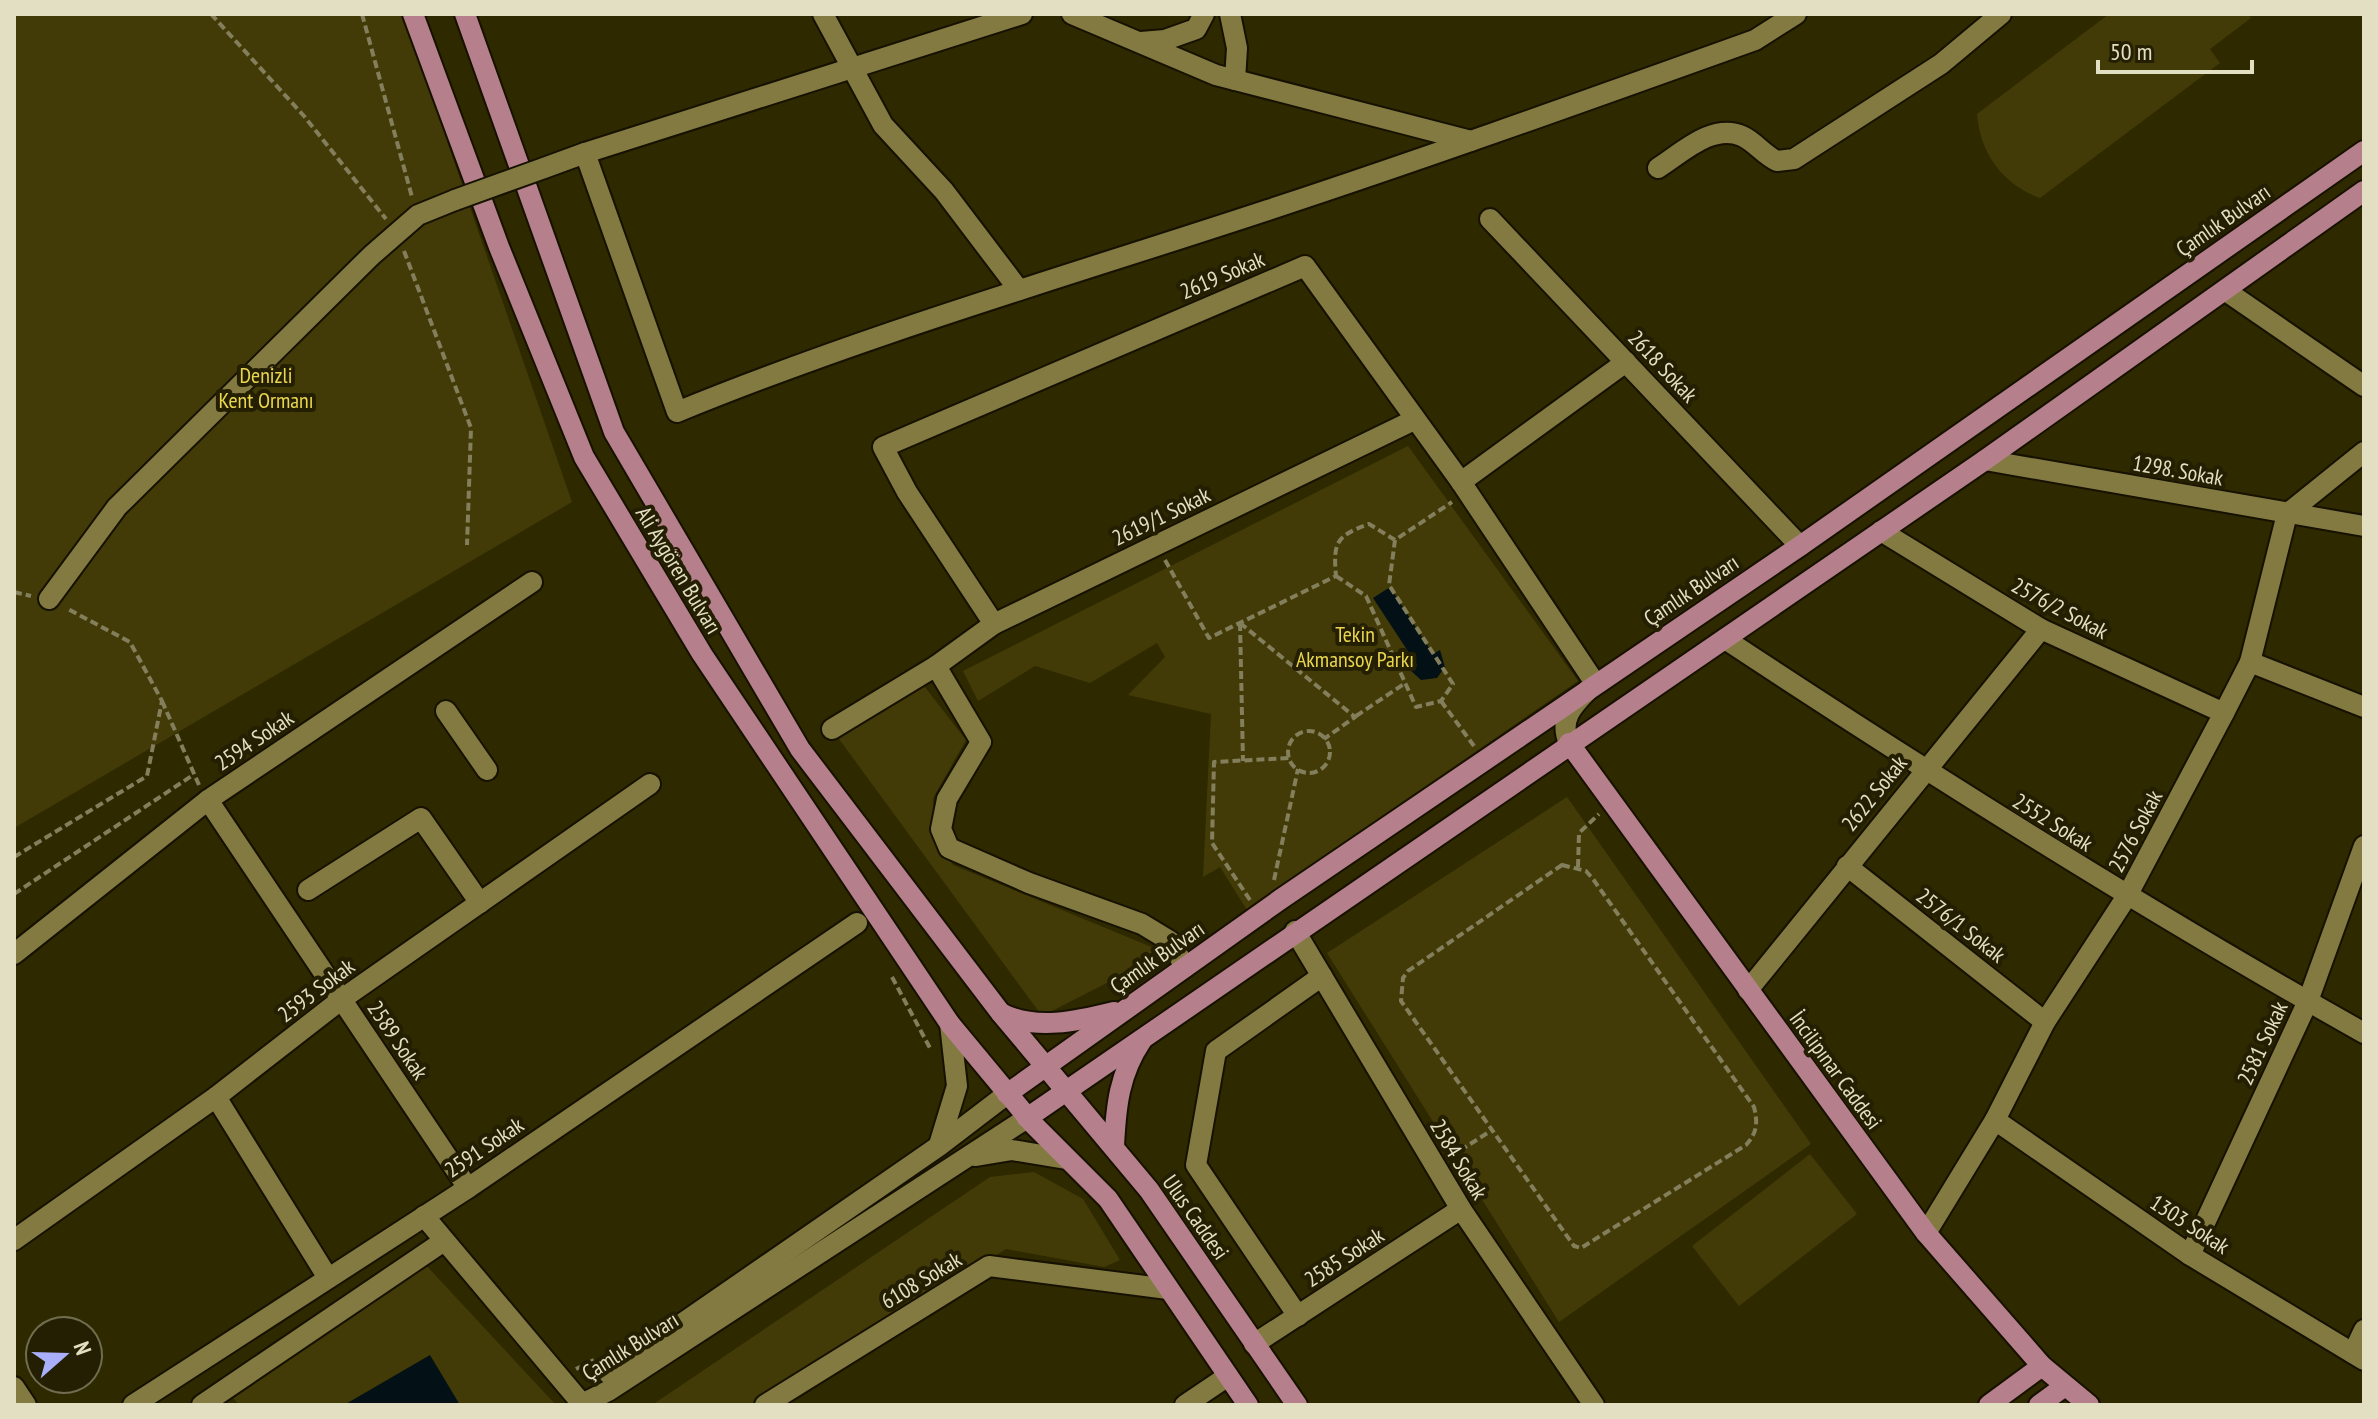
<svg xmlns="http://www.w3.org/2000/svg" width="2378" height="1419" font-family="'PT Sans Narrow',sans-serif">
  <rect width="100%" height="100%" fill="#2f2900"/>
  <g fill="#433b07">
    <polygon points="14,14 403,14 572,502 14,828"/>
    <path d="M2109,14H2248L2251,18L2210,49L2220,63L2040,198C2003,185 1980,153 1977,114Z"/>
    <polygon points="1408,446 1578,681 1247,910 1220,867 1203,877 1211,714 1128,695 1165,657 1157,643 1090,683 1035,666 978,701 963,671"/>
    <polygon points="921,682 966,740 933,798 933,837 953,865 1154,948 1146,963 1042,1016 839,739"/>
    <polygon points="1567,797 1811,1144 1559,1322 1327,953"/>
    <polygon points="1810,1154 1857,1214 1739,1306 1692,1246"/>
    <polygon points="1034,1172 1083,1199 1120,1260 1104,1267 1006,1249 756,1405 652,1405 990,1177"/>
    <polygon points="422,1261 556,1405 240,1405 221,1387"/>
  </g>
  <g fill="#031116">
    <polygon points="1390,587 1433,654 1440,650 1445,667 1437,678 1421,680 1410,670 1417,665 1373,598"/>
    <polygon points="430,1355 460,1405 344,1405"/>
  </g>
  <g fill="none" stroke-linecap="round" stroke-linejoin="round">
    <defs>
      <g id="minor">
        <polyline points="823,14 883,125 944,191 1019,290"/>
        <path d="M1022,14L585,153L677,412C870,333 1071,275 1268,210C1432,156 1593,98 1755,40L1796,14"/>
        <polyline points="1072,14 1216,75 1471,141"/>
        <polyline points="1230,14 1237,48 1235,80"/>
        <polyline points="1141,42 1165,40 1196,29 1204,14"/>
        <polyline points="544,168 585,153"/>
        <path d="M1658,168C1682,153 1712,123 1742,136C1754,141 1764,155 1777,161L1794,159L1941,64L2001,14"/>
        <polyline points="1490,219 1800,546"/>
        <polyline points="2226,291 2364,386"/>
        <polyline points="1985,460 2364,526"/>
        <polyline points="1461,482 1626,362"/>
        <polyline points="1881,531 2041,629 2224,713"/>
        <polyline points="49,599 117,507 372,255 418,215 455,200"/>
        <path d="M994,624L907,492L883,447L1305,266L1461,482L1595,683C1578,701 1557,716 1569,743"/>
        <path d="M1725,639C1934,777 2145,910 2364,1033"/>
        <polyline points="2250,662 2364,707"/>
        <polyline points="936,666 981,742 947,799 941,829 949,848 1029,883 1142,924 1170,941 1185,967"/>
        <polyline points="446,711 487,770"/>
        <polyline points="832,729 936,666 994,624 1414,420"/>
        <polyline points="208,800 468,1188"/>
        <polyline points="1847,866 2045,1022"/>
        <polyline points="308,890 421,818 480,903"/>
        <polyline points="1295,931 1461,1209 1594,1405"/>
        <polyline points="14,954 208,800 532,582"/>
        <polyline points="1748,990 2041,629"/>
        <polyline points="216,1097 328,1278"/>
        <polyline points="1995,1120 2190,1255 2364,1360"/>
        <polyline points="939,1145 957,1086 950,1024"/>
        <polyline points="976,1156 1012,1150 1066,1159"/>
        <polyline points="424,1216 583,1405"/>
        <polyline points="1926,1233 1995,1120 2045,1022 2127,896 2224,713 2250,662 2287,514 2364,452"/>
        <polyline points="14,1240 216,1097 342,999 650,784"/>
        <polyline points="2190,1255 2308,1001 2364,846"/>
        <polyline points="1298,1316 1196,1165 1216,1051 1322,976"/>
        <polyline points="1254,1344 1461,1209"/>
        <polyline points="2353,1353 2364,1330"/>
        <polyline points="609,1374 939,1146 1007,1094"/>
        <polyline points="14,1387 26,1405"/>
        <polyline points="133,1405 468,1188 857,923"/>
        <polyline points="202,1405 444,1241"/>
        <polyline points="580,1405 608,1391 1027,1118"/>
        <polyline points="765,1405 989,1266 1168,1289"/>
        <polyline points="1185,1405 1228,1376"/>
      </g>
      <g id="major">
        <polyline points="413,14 499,247 584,457 702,654 950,1024 1033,1124 1108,1199 1248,1405"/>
        <polyline points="465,14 614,432 800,749 1000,1012 1149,1190 1297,1405"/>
        <polyline points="1569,743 1926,1233 2042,1366 2089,1405"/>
        <path d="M1001,1013C1035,1031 1078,1021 1114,1012"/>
        <polyline points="1007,1094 1281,899 1800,546 2364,151"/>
        <polyline points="1027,1118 1985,460 2364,191"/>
        <path d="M1114,1146C1116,1106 1119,1074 1142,1040"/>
        <polyline points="1989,1405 2042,1366"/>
        <polyline points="2039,1405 2065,1386"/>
      </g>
    </defs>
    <use href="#minor" stroke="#161100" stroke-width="24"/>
    <use href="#major" stroke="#161100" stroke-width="24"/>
    <g stroke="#837e5b" stroke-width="4" stroke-dasharray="8 4" stroke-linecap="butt">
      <polyline points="211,14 304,116 386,219"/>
      <polyline points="362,14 412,197"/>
      <polyline points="404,251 471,428 467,545"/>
      <path d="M1165,560L1209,638L1336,576C1333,542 1336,536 1369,524L1395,540L1452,502"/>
      <polyline points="1336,576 1366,596 1416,707 1441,701 1453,684 1389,585 1395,540"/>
      <polyline points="14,592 31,596"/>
      <polyline points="1240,623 1355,717 1324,739"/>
      <polyline points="1240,623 1243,761"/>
      <polyline points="162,701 199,785"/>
      <polyline points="1441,701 1474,746"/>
      <polyline points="1356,716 1404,684"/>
      <circle cx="1309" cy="752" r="21"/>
      <polyline points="14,857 147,776 162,701 130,642 66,608"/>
      <path d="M1562,865L1586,871L1593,879L1754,1107C1758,1123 1757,1133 1746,1145L1581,1248L1574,1246L1401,1001L1403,978L1408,971Z"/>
      <polyline points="1578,867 1579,833 1599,814"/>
      <polyline points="1274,880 1298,769"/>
      <polyline points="14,894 193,775"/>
      <polyline points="1250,900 1212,843 1214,762 1290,758"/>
      <polyline points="892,977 931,1050"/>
      <polyline points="1450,1157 1492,1130"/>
      <polyline points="576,1369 596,1359"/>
    </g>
    <use href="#minor" stroke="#837a42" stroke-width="20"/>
    <use href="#major" stroke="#b5808b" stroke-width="20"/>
    <defs>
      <polyline id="minor-bridge" points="455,200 544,168"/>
    </defs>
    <use href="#minor-bridge" stroke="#161100" stroke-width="24" stroke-linecap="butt"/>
    <use href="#minor-bridge" stroke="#837a42" stroke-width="20"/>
  </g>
  <g text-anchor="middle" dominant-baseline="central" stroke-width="8" stroke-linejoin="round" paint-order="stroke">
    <g font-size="22" fill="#e3dfc2" stroke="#241f02">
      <text transform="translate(2223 220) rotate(-35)">Çamlık Bulvarı</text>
      <text transform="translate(1222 275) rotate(-23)">2619 Sokak</text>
      <text transform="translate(1663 366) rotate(47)">2618 Sokak</text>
      <text transform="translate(2178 470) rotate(10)">1298. Sokak</text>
      <text transform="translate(1161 516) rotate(-26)">2619/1 Sokak</text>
      <text transform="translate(679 570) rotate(59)">Ali Aygören Bulvarı</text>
      <text transform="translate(1691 590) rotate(-34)">Çamlık Bulvarı</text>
      <text transform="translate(2060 608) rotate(28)">2576/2 Sokak</text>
      <text transform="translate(254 740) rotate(-34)">2594 Sokak</text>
      <text transform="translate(1874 793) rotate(-51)">2622 Sokak</text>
      <text transform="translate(2053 822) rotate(32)">2552 Sokak</text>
      <text transform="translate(2135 831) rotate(-62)">2576 Sokak</text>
      <text transform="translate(1961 925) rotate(38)">2576/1 Sokak</text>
      <text transform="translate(1157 957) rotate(-35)">Çamlık Bulvarı</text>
      <text transform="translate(316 990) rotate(-37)">2593 Sokak</text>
      <text transform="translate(398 1040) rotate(56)">2589 Sokak</text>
      <text transform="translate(2262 1043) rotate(-65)">2581 Sokak</text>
      <text transform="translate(1836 1070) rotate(54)">İncilipınar Caddesi</text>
      <text transform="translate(484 1147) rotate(-34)">2591 Sokak</text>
      <text transform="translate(1459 1159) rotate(59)">2584 Sokak</text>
      <text transform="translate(1196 1217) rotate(55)">Ulus Caddesi</text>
      <text transform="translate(2190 1224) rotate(33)">1303 Sokak</text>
      <text transform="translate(1344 1257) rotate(-33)">2585 Sokak</text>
      <text transform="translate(921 1280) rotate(-31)">6108 Sokak</text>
      <text transform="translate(630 1346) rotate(-32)">Çamlık Bulvarı</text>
    </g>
    <g font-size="22" fill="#ead64e" stroke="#241f02">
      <text x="266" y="375">Denizli<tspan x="266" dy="25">Kent Ormanı</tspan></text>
      <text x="1355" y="634">Tekin<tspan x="1355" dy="25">Akmansoy Parkı</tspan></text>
    </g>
  </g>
  <rect width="2378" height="1419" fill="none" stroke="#e3dfc2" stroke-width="32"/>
  <g transform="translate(64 1355) rotate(70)"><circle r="38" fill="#241f02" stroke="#706c4f" stroke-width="2"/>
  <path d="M0-6L14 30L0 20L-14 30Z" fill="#aaaffb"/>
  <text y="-12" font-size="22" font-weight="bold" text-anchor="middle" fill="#e3dfc2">N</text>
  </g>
  <path d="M2098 60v12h154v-12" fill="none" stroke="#e3dfc2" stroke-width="4"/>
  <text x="2110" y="60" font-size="24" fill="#e3dfc2" stroke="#241f02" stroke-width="6" paint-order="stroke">50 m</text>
</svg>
